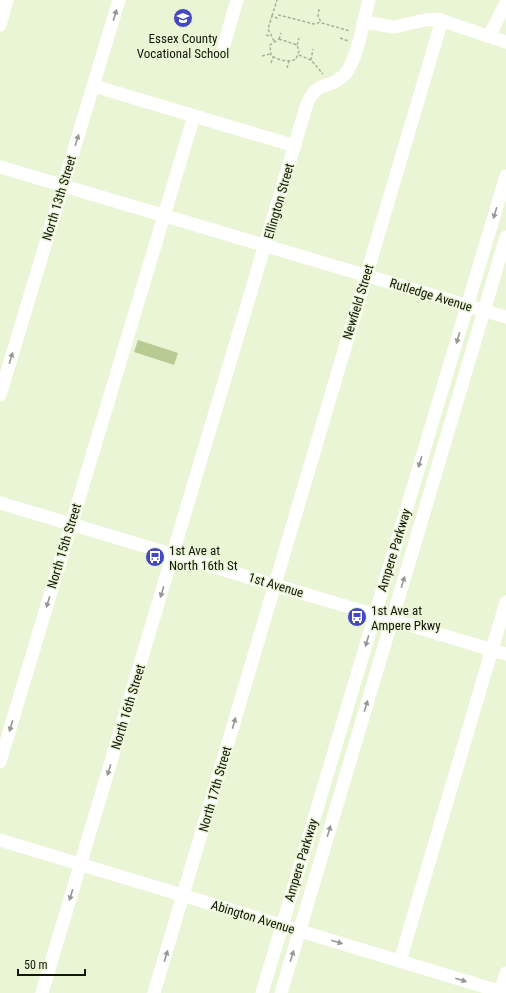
<svg xmlns="http://www.w3.org/2000/svg" width="506" height="993" font-family="'Roboto Condensed',sans-serif">
  <rect width="100%" height="100%" fill="#eaf5d6"/>
  <polygon fill="#b8cb93" points="138,340 178,353 174,365 134,352"/>
  <g fill="none" stroke-linecap="round" stroke-linejoin="round">
    <g stroke="#a8b098" stroke-width="1.5" stroke-dasharray="3 2" stroke-linecap="butt">
      <polyline points="319,9 318,17 322,23 350,31"/>
      <polyline points="272,16 277,0"/>
      <polyline points="266,35 270,36"/>
      <polyline points="340,38 348,41"/>
      <path d="M279,39L297,45L299,51L296,59C290,63 276,60 271,55L270,45Z"/>
      <polyline points="279,39 281,33"/>
      <polyline points="274,41 268,29 272,16 277,18 279,15 314,24 321,22"/>
      <polyline points="297,45 299,38"/>
      <polyline points="299,55 311,60 323,74"/>
      <polyline points="262,56 270,54"/>
      <polyline points="311,60 313,49"/>
      <polyline points="271,63 273,57"/>
      <polyline points="287,68 289,61"/>
    </g>
    <g stroke="#fff" stroke-width="13">
      <polyline points="363,22 394,27 425,20 437,19 506,42"/>
      <polyline points="0,25 7,0"/>
      <polyline points="489,36 506,3"/>
      <polyline points="223,49 237,0"/>
      <polyline points="94,86 295,146"/>
      <polyline points="0,167 506,317"/>
      <polyline points="0,395 119,0"/>
      <polyline points="0,503 506,654"/>
      <path d="M0,762C64,546 131,331 194,116"/>
      <polyline points="0,840 505,993"/>
      <polyline points="400,961 506,602"/>
      <polyline points="500,992 506,973"/>
      <path d="M42,993L306,107C316,78 330,91 345,74C357,61 364,19 369,0"/>
      <polyline points="154,993 442,20"/>
      <polyline points="262,993 506,176"/>
      <polyline points="281,993 506,237"/>
    </g>
  </g>
  <defs><path id="oneway-solid" d="M-6-.8H1V-3.2L6.5 0L1 3.2V.8H-6Z"/></defs>
  <g fill="#959792">
    <use href="#oneway-solid" transform="translate(115 15) rotate(-73)"/>
    <use href="#oneway-solid" transform="translate(77 140) rotate(-73)"/>
    <use href="#oneway-solid" transform="translate(495 213) rotate(107)"/>
    <use href="#oneway-solid" transform="translate(458 338) rotate(107)"/>
    <use href="#oneway-solid" transform="translate(11 358) rotate(-73)"/>
    <use href="#oneway-solid" transform="translate(420 462) rotate(107)"/>
    <use href="#oneway-solid" transform="translate(403 582) rotate(-73)"/>
    <use href="#oneway-solid" transform="translate(162 592) rotate(107)"/>
    <use href="#oneway-solid" transform="translate(48 602) rotate(107)"/>
    <use href="#oneway-solid" transform="translate(367 641) rotate(107)"/>
    <use href="#oneway-solid" transform="translate(366 706) rotate(-73)"/>
    <use href="#oneway-solid" transform="translate(234 723) rotate(-74)"/>
    <use href="#oneway-solid" transform="translate(11 726) rotate(107)"/>
    <use href="#oneway-solid" transform="translate(109 770) rotate(107)"/>
    <use href="#oneway-solid" transform="translate(329 831) rotate(-73)"/>
    <use href="#oneway-solid" transform="translate(71 895) rotate(107)"/>
    <use href="#oneway-solid" transform="translate(337 942) rotate(17)"/>
    <use href="#oneway-solid" transform="translate(166 956) rotate(-73)"/>
    <use href="#oneway-solid" transform="translate(292 956) rotate(-73)"/>
    <use href="#oneway-solid" transform="translate(461 980) rotate(17)"/>
  </g>
  <defs>
    <symbol id="school-disc" viewBox="-11 -11 22 22"><circle r="9.5" fill="#4549be" stroke="#eaf5d6"/><path d="M0-5L7-2L0 1L-7-2ZM-4 1L0 2.5L4 1V4Q0 6-4 4Z" fill="#fff"/></symbol>
    <symbol id="bus-disc" viewBox="-11 -11 22 22"><circle r="9.5" fill="#4549be" stroke="#eaf5d6"/><path d="M-5-6H5V4H4V6H2V4H-2V6H-4V4H-5ZM-3.5-4V0h7V-4ZM-3.5 1.2v1.5H-2V1.2ZM2 1.2v1.5H3.5V1.2Z" fill="#fff"/></symbol>
  </defs>
  <g fill-rule="evenodd">
    <use href="#school-disc" x="172" y="7" width="22" height="22"/>
    <use href="#bus-disc" x="144" y="546" width="22" height="22"/>
    <use href="#bus-disc" x="346" y="606" width="22" height="22"/>
  </g>
  <g text-anchor="middle" dominant-baseline="central" stroke-width="3" stroke-linejoin="round" paint-order="stroke">
    <g font-size="13" fill="#14170c" stroke="#eaf5d6" text-anchor="start">
      <text x="183" y="38" text-anchor="middle">Essex County<tspan x="183" dy="15">Vocational School</tspan></text>
      <text x="169" y="550">1st Ave at<tspan x="169" dy="15">North 16th St</tspan></text>
      <text x="371" y="610">1st Ave at<tspan x="371" dy="15">Ampere Pkwy</tspan></text>
    </g>
    <g font-size="13" fill="#14170c" stroke="#eaf5d6">
      <text transform="translate(59 198) rotate(-73)">North 13th Street</text>
      <text transform="translate(279 201) rotate(-74)">Ellington Street</text>
      <text transform="translate(431 295) rotate(17)">Rutledge Avenue</text>
      <text transform="translate(358 302) rotate(-73)">Newfield Street</text>
      <text transform="translate(64 546) rotate(-73)">North 15th Street</text>
      <text transform="translate(394 550) rotate(-73)">Ampere Parkway</text>
      <text transform="translate(276 585) rotate(17)">1st Avenue</text>
      <text transform="translate(128 707) rotate(-73)">North 16th Street</text>
      <text transform="translate(215 789) rotate(-74)">North 17th Street</text>
      <text transform="translate(301 860) rotate(-73)">Ampere Parkway</text>
      <text transform="translate(253 917) rotate(17)">Abington Avenue</text>
    </g>
  </g>
  <path d="M18 969v6h67v-6" fill="none" stroke="#14170c" stroke-width="2"/>
  <text x="24" y="969" font-size="12" fill="#14170c" stroke="#eaf5d6" stroke-width="3" paint-order="stroke">50 m</text>
</svg>
